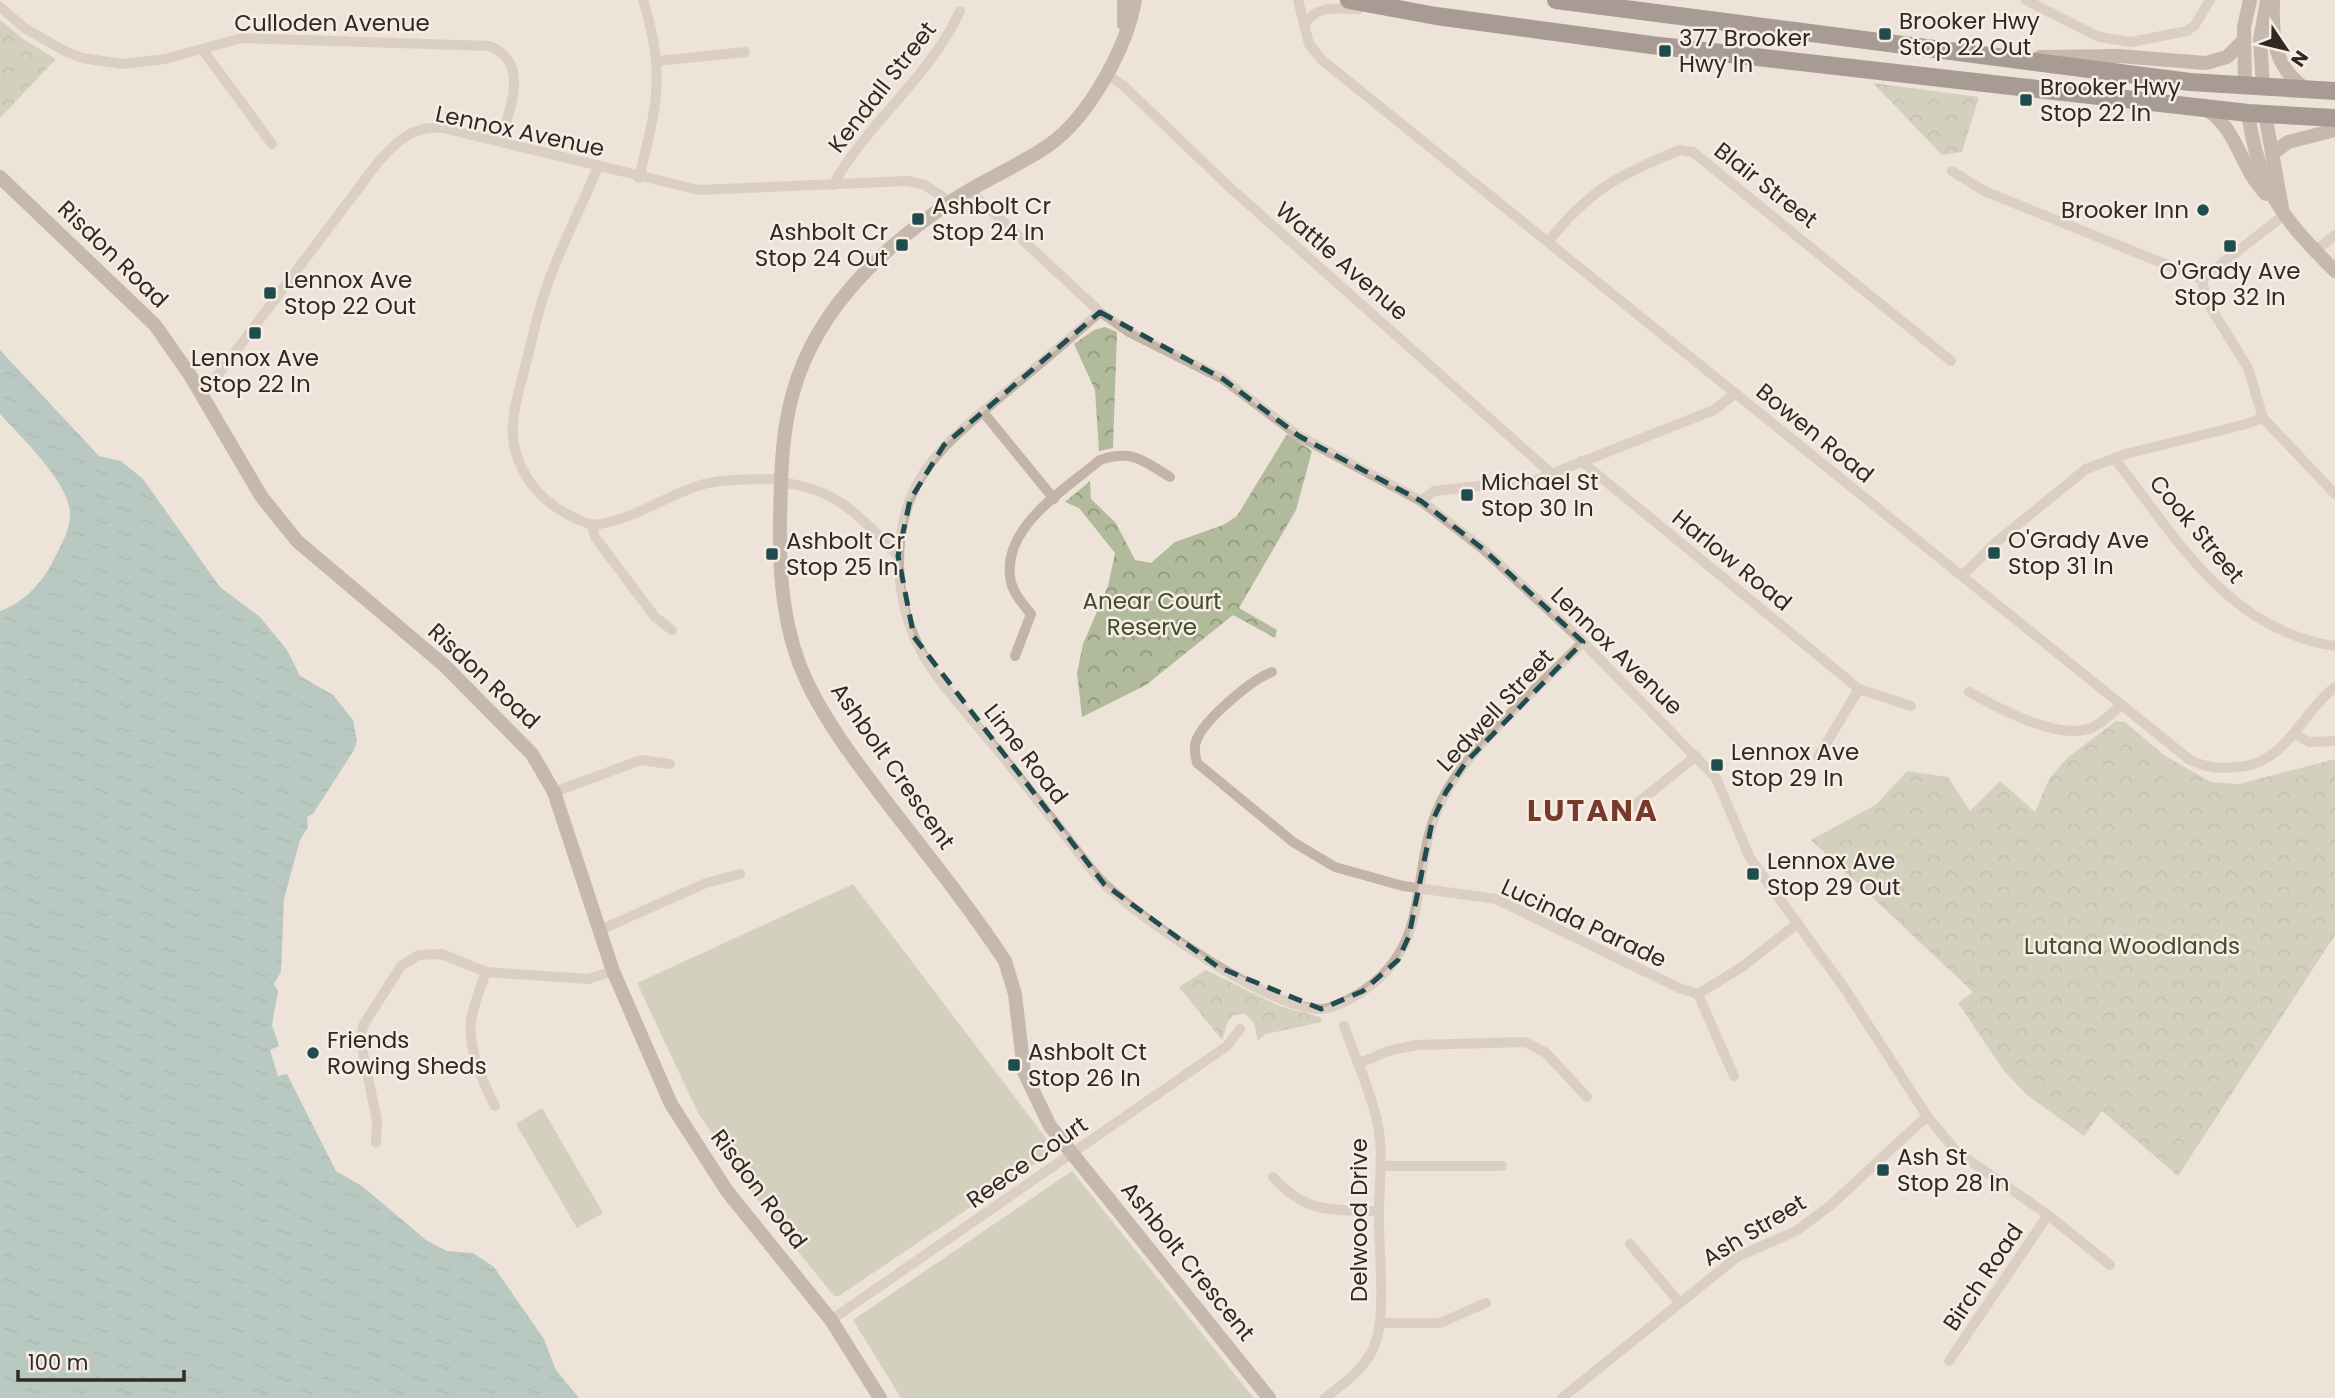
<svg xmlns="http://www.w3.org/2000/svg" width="2335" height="1398" font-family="Poppins,sans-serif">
  <defs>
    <pattern id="park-crowns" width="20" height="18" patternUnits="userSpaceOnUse" patternTransform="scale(1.75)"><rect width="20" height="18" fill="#b1bb9b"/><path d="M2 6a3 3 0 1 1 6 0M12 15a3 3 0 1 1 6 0" fill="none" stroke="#91987e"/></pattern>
    <pattern id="water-ripples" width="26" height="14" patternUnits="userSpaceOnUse" patternTransform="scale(1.75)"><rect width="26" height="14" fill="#7ba7a7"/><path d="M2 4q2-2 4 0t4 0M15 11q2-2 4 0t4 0" fill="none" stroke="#658888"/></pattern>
  </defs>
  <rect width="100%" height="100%" fill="#eee3d9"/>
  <g fill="#b1bb9b">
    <polygon points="853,884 1055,1150 839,1296 834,1296 763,1208 698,1113 637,983"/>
    <polygon points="542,1108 603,1213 577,1228 516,1124"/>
    <polygon points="1072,1171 1240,1381 1254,1398 901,1398 853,1320"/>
  </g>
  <g fill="url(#park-crowns)">
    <polygon points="0,20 23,39 56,59 0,118"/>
    <polygon points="1873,83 1979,97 1962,152 1942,155"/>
    <polygon points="1105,327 1117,332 1113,448 1099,451 1095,390 1074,344 1094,330"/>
    <polygon points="1287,434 1312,451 1296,510 1239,608 1277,630 1275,638 1233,615 1146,685 1082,717 1077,673 1083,644 1108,586 1115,553 1079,508 1065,502 1090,481 1091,499 1116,523 1135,560 1151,563 1175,542 1223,525 1237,516"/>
    <polygon points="2116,721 2125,722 2164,755 2211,782 2239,784 2335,759 2335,935 2178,1176 2102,1111 2084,1136 2028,1096 2004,1071 1958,1003 1973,992 1811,840 1877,804 1907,771 1948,777 1970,811 2000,781 2035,812 2049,779 2067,758"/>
    <path d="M1206,970L1279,1006L1320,1017L1322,1022L1266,1034L1258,1041C1255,1028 1257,1024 1245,1014L1234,1015L1228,1021L1222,1040L1179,987Z"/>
  </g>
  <path fill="url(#water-ripples)" d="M0,350L99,456L121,461L143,479L220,587L260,617L287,650L300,676L333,695L353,720L357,741L354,750L313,814L307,817L308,827L300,840L284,899L281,972L274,984L278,991L272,1025L279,1046L270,1050L278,1076L287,1074L336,1171L362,1186L426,1240L447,1251L473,1253L494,1267L544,1339L556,1370L579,1398H0V611C20,605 41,584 51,565C58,551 70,531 70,515C71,484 20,436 0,414Z"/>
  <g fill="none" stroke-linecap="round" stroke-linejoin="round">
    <g stroke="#c4b3a7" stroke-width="10">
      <path d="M1298,0L1309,44L1322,60L2190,760C2207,768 2220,769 2238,767C2287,763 2300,714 2335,687"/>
      <polyline points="2026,0 2099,37 2131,42 2187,31 2195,25 2210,0"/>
      <path d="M0,7L26,29L65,51L82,58L122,64L165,59L242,38L490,46C531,64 509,108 501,141"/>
      <path d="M1304,25C1317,4 1337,9 1359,9"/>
      <polyline points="202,49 272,144"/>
      <polyline points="658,61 745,52"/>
      <polyline points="1108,75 1125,87 1226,184 1552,474"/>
      <path d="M598,167C583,203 565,238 551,275C539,304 533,336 525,367C519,392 509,419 514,445C523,487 554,512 592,525L595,537L655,617L672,630"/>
      <polyline points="1952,171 1984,191 2202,279"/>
      <path d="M639,178C657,105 666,73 643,0"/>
      <path d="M833,185C868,122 930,77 960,11"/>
      <polyline points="969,190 1100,312 1129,332 1223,379 1299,436 1421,501 1483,549 1583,642 1716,778 1750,858 1845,989 1927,1116 1956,1151 2048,1215 2110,1265"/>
      <path d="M1548,242C1589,190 1620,174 1680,150L1693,152L1951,361"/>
      <polyline points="2315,251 2335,235"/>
      <path d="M1100,312C1069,339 1038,366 1006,392C969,424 929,452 910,499C894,542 896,592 913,634C931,679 978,724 1008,763C1029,789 1050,816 1071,843C1083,858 1094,875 1108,887C1145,922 1271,1009 1321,1009C1329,1009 1340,1004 1348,1000C1443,949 1402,869 1446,792C1474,742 1542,684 1583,642"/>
      <path d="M199,391L217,376L379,161C398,140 414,125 443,128L699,190L907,181L925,185L950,202"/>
      <polyline points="983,412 1054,499"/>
      <polyline points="2263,418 2335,494"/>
      <path d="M2114,458C2176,537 2227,630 2335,646"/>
      <polyline points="1581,461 1859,689 1911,706"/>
      <path d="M781,483C834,486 863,519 898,556"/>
      <polyline points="1421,501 1434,491 1536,480 1714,410 1736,393"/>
      <path d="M592,525C634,521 665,495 704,484C730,478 755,480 781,479"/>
      <polyline points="1963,575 1994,544 2086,469 2129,453 2243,425 2263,418 2248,368 2206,300 2202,279 2284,215"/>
      <path d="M1015,656L1031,614C1022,603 1011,591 1010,576C1004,525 1067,488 1100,460C1133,449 1143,461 1170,477"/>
      <path d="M1272,672C1252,679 1207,718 1198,737C1193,745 1195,754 1197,763L1293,842L1335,867L1403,886L1496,899L1679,988L1698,994L1742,967L1798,923"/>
      <path d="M1969,692C1999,708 2057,741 2091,728C2102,724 2112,713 2121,705"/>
      <polyline points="2295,734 2309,742 2335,741"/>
      <polyline points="1818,757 1859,689"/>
      <polyline points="554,792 641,760 670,764"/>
      <polyline points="1629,810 1696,756"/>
      <polyline points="600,930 706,883 740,874"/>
      <path d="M486,972C481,988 473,1005 471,1021C468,1048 483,1083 495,1106"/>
      <polyline points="1698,994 1734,1076"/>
      <polyline points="1358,1064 1388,1051 1416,1045 1525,1042 1546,1053 1587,1097"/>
      <polyline points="376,1143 377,1121 360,1038 364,1024 401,966 419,955 442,954 486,972 588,979 613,971"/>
      <polyline points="1382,1166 1502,1166"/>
      <path d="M1273,1177C1306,1214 1333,1210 1379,1211"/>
      <polyline points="1630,1244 1679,1302"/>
      <polyline points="831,1320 1227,1046 1240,1029"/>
      <polyline points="1380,1323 1440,1323 1486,1303"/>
      <polyline points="1949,1361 2048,1215"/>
      <path d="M1325,1398C1344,1383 1366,1369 1375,1344C1387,1313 1378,1247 1379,1212C1379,1181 1384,1151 1377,1121C1370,1089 1355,1057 1344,1026"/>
      <polyline points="1562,1398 1737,1257 1796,1231 1831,1205 1927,1116"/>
    </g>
    <g stroke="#978378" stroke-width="14">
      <path d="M1135,0C1127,47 1089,117 1049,145C1019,166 983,180 952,201C877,251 808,317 789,409C781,445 781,483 780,520C779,575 783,632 807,682C827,724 857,763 885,800C926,853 968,905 1005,961L1015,994L1024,1072L1050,1126L1269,1398"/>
      <path d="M2273,0C2272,37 2273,67 2306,89"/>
      <polyline points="1124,24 1124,0"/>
      <polyline points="2040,57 2119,56 2206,63 2227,57 2244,40"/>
      <polyline points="2245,87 2244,27 2250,0"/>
      <polyline points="2263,87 2260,40 2267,1"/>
      <path d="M2204,108C2237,126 2240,168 2266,194"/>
      <path d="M2248,113C2259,189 2282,218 2335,271"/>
      <polyline points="2265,114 2282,208"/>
      <polyline points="2272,154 2288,142 2335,130"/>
      <polyline points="0,177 155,325 190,375 261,496 297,541 445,666 532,754 554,792 613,971 671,1104 727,1191 831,1320 880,1398"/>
    </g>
    <g stroke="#51443e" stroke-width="18">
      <polyline points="1349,0 1436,16 1651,45 2248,113 2335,118"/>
      <polyline points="1556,0 2190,82 2335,91"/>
    </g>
  </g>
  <path d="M0 0H2335V1398H0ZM1100,312L1223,379L1299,436L1421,501L1483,549L1583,642L1466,762L1446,792L1432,822L1409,936L1398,960L1363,991L1321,1009L1218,967L1104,884L914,637L898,556L910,500L944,445Z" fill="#eee3d9" fill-opacity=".55" fill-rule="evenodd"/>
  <path fill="none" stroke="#214c4e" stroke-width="5" stroke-dasharray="14 9" stroke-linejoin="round" d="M1100,312L1223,379L1299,436L1421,501L1483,549L1583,642L1466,762L1446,792L1432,822L1409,936L1398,960L1363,991L1321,1009L1218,967L1104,884L914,637L898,556L910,500L944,445Z"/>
  <g fill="#214c4e" stroke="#f6ede5" stroke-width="2.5">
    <rect x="1878" y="27" width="14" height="14" rx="3.5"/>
    <rect x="1658" y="44" width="14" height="14" rx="3.5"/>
    <rect x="2019" y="93" width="14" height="14" rx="3.5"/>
    <circle cx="2203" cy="210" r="7"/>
    <rect x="911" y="212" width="14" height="14" rx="3.5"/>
    <rect x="895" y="238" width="14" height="14" rx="3.5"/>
    <rect x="2223" y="239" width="14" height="14" rx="3.5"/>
    <rect x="263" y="286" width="14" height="14" rx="3.5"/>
    <rect x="248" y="326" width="14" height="14" rx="3.5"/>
    <rect x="1460" y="488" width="14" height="14" rx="3.5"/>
    <rect x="1987" y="546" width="14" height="14" rx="3.5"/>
    <rect x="765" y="547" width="14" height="14" rx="3.5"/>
    <rect x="1710" y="758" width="14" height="14" rx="3.5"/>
    <rect x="1746" y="867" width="14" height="14" rx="3.5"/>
    <circle cx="313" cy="1053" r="7"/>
    <rect x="1007" y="1058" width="14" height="14" rx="3.5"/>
    <rect x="1876" y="1163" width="14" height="14" rx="3.5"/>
  </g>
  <g text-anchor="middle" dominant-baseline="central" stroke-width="5" stroke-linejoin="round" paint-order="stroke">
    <g font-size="23" fill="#312926" stroke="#f6ede5" text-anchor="start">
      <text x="1899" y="21">Brooker Hwy<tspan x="1899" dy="26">Stop 22 Out</tspan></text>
      <text x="1679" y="38">377 Brooker<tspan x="1679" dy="26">Hwy In</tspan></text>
      <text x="2040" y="87">Brooker Hwy<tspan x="2040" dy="26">Stop 22 In</tspan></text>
      <text x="932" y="206">Ashbolt Cr<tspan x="932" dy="26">Stop 24 In</tspan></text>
      <text x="2189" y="210" text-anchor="end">Brooker Inn</text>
      <text x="888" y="232" text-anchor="end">Ashbolt Cr<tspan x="888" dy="26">Stop 24 Out</tspan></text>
      <text x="2230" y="271" text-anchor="middle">O'Grady Ave<tspan x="2230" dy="26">Stop 32 In</tspan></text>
      <text x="284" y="280">Lennox Ave<tspan x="284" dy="26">Stop 22 Out</tspan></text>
      <text x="255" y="358" text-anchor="middle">Lennox Ave<tspan x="255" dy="26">Stop 22 In</tspan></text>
      <text x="1481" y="482">Michael St<tspan x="1481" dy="26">Stop 30 In</tspan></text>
      <text x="2008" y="540">O'Grady Ave<tspan x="2008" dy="26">Stop 31 In</tspan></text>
      <text x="786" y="541">Ashbolt Cr<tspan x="786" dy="26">Stop 25 In</tspan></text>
      <text x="1731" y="752">Lennox Ave<tspan x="1731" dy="26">Stop 29 In</tspan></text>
      <text x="1767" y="861">Lennox Ave<tspan x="1767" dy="26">Stop 29 Out</tspan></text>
      <text x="327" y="1040">Friends<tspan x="327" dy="26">Rowing Sheds</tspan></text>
      <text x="1028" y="1052">Ashbolt Ct<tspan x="1028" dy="26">Stop 26 In</tspan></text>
      <text x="1897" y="1157">Ash St<tspan x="1897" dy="26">Stop 28 In</tspan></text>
    </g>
    <g font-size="23" fill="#312926" stroke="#f6ede5">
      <text x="332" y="23">Culloden Avenue</text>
      <text transform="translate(882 87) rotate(-52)">Kendall Street</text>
      <text transform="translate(520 131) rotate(12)">Lennox Avenue</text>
      <text transform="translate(1766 185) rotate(38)">Blair Street</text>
      <text transform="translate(113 254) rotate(44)">Risdon Road</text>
      <text transform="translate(1342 261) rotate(41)">Wattle Avenue</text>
      <text transform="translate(1815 433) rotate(39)">Bowen Road</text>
      <text transform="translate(2197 529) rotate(50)">Cook Street</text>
      <text transform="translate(1732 560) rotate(39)">Harlow Road</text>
      <text transform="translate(1617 651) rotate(44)">Lennox Avenue</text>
      <text transform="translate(484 676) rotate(43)">Risdon Road</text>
      <text transform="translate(1495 710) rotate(-47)">Ledwell Street</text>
      <text transform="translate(1026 754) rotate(52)">Lime Road</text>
      <text transform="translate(893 766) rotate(55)">Ashbolt Crescent</text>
      <text transform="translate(1584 923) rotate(25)">Lucinda Parade</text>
      <text transform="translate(1027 1162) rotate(-35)">Reece Court</text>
      <text transform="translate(759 1189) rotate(53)">Risdon Road</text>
      <text transform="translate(1359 1220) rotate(-90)">Delwood Drive</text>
      <text transform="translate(1754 1230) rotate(-31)">Ash Street</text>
      <text transform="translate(1188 1261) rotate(51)">Ashbolt Crescent</text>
      <text transform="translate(1983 1277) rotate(-56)">Birch Road</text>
    </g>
    <g font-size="23" fill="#424d2d" stroke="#f6ede5">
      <text x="1152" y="601">Anear Court<tspan x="1152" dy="26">Reserve</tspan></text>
      <text x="2132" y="946">Lutana Woodlands</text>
    </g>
    <g font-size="30" font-weight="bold" letter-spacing="2" fill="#773929" stroke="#f6ede5">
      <text x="1593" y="810">LUTANA</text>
    </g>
  </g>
  <g transform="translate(2286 49) rotate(125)" stroke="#f6ede5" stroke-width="5" paint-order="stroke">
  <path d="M0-5L12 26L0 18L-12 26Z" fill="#312926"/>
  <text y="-10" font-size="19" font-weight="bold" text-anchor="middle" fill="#312926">N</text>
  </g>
  <path d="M18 1370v10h166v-10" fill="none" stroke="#312926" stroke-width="3.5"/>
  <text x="28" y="1370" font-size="21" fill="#312926" stroke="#f6ede5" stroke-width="5" paint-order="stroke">100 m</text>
</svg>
